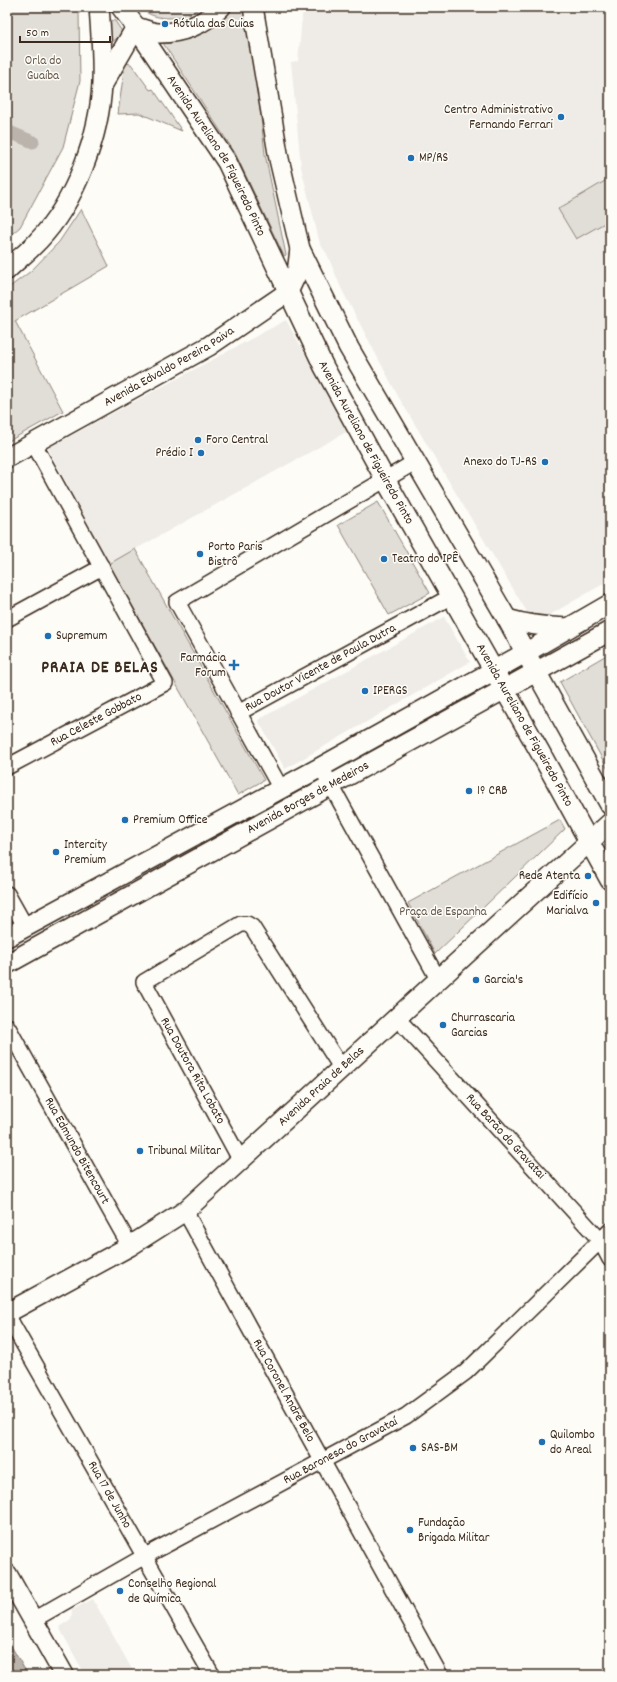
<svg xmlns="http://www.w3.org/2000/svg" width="617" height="1682" font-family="Dekko,sans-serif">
  <rect width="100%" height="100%" fill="#fdfcf7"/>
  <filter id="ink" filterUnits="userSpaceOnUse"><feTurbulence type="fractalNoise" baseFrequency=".025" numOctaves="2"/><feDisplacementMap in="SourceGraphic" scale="8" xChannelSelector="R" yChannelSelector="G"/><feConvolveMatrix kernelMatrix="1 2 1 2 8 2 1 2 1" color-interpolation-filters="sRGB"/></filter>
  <g filter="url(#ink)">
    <g fill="#efece7">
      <polygon points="303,7 610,7 610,580 534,624 398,396 341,288 327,254 320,244 301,167 291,62 298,61"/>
      <polygon points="286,320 348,431 109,564 48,448"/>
      <polygon points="444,617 470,662 285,769 258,720"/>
      <polygon points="93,1599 135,1675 85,1675 59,1627 71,1619 72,1610"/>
    </g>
    <g fill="#e1ded7" stroke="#8e847a">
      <polygon points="7,7 78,7 79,12 80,81 63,147 20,227 7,238"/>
      <path d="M139,7H202C184,19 157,24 139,7Z"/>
      <polygon points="231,7 246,7 253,47 265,154 286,255 284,256 235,153 161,40 218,21"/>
      <polygon points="111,20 115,21 123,33 109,45 109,21"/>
      <polygon points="125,63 131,64 150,90 153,89 182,131 139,113 118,114"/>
      <polygon points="610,178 610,220 576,239 558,209"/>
      <polygon points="81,209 109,266 15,321 63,411 7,442 7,289 31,271 59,242"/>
      <polygon points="378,502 430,593 389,615 338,525"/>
      <polygon points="135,549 264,780 238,795 109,564"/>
      <polygon points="610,653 610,773 560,682"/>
      <polygon points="560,820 565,829 435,954 408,903"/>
    </g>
    <polygon fill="#bbb4ad" stroke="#887d74" points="7,1639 28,1675 7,1675"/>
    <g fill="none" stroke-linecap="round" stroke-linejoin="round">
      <polyline stroke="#bbb4ad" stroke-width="13" points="7,131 33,142"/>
      <defs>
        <g id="minor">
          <polyline points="7,619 102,567"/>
          <path id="s1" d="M238,713L452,596"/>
          <path id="s2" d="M7,767L165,683L34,444"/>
          <polyline points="321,767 438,979"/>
          <polyline points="281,789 177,602 415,462"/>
          <polyline points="7,894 25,926"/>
          <path id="s3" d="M396,1017L600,1240L610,1259"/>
          <path id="s4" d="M7,1026L130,1246"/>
          <polyline points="241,1161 144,982 241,924 247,924 252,927 342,1069"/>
          <path id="s5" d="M185,1211L440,1675"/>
          <path id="s6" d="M7,1315L212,1675"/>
          <path id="s7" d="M33,1620L145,1556L406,1416L466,1372L610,1231"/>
        </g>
        <g id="major">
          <path id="s8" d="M121,7L136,27L227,162L324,367L385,479L540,752L610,880"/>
          <polyline points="253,7 279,159 300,249 349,348 507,619 610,805"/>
          <path d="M103,84L136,27C143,29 150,32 157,33C181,34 205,24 221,7"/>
          <path d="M7,270C17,260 29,251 38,241C75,203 100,135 102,83C103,57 101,32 99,7"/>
          <path id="s9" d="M7,458L209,346L288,292L297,273L300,249"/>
          <path d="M507,619C527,625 546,627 568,628"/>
          <polyline points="7,937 321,767 525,653 610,604"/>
          <path id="s10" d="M7,964L610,631"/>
          <path id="s11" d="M7,1313L130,1246L185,1211L610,823"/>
          <polyline points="7,1574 64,1675"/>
        </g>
      </defs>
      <use href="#minor" stroke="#3b2a1e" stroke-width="18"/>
      <use href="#major" stroke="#3b2a1e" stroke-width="22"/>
      <use href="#minor" stroke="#fdfcf7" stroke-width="15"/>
      <use href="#major" stroke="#fdfcf7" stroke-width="19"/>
    </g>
  </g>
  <g fill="#1f6fb2" stroke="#fdfcf7" stroke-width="1.5">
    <circle cx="165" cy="24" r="4"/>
    <circle cx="561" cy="117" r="4"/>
    <circle cx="411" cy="158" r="4"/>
    <circle cx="198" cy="440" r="4"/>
    <circle cx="201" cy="453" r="4"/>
    <circle cx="545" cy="462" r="4"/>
    <circle cx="200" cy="554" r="4"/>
    <circle cx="384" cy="559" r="4"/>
    <circle cx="48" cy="636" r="4"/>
    <path d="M232 659h4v4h4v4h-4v4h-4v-4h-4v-4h4z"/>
    <circle cx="365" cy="691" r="4"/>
    <circle cx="469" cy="791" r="4"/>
    <circle cx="125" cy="820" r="4"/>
    <circle cx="56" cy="852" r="4"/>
    <circle cx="588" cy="876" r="4"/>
    <circle cx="596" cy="903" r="4"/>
    <circle cx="476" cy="980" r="4"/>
    <circle cx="443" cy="1025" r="4"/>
    <circle cx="140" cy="1151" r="4"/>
    <circle cx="542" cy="1442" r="4"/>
    <circle cx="413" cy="1448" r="4"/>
    <circle cx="410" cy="1530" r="4"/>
    <circle cx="120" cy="1591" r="4"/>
  </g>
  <g text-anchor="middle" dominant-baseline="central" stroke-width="3" stroke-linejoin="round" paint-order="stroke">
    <g font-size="13" fill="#3b2a1e" stroke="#fdfcf7" text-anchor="start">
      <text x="173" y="24">Rótula das Cuias</text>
      <text x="553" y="110" text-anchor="end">Centro Administrativo<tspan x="553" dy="15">Fernando Ferrari</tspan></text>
      <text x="419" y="158">MP/RS</text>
      <text x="206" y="440">Foro Central</text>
      <text x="193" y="453" text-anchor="end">Prédio I</text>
      <text x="537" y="462" text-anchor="end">Anexo do TJ-RS</text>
      <text x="208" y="547">Porto Paris<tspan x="208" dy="15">Bistrô</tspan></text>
      <text x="392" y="559">Teatro do IPÊ</text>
      <text x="56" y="636">Supremum</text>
      <text x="226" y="658" text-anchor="end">Farmácia<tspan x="226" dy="15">Forum</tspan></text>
      <text x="373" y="691">IPERGS</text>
      <text x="477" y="791">1º CRB</text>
      <text x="133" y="820">Premium Office</text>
      <text x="64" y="845">Intercity<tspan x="64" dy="15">Premium</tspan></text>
      <text x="580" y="876" text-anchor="end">Rede Atenta</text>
      <text x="588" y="896" text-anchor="end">Edifício<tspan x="588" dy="15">Marialva</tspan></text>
      <text x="484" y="980">Garcia's</text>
      <text x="451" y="1018">Churrascaria<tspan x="451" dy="15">Garcias</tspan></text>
      <text x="148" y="1151">Tribunal Militar</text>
      <text x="550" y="1435">Quilombo<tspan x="550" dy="15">do Areal</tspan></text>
      <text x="421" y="1448">SAS-BM</text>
      <text x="418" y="1523">Fundação<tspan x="418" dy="15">Brigada Militar</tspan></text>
      <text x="128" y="1584">Conselho Regional<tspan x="128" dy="15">de Química</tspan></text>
    </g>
    <g font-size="13" fill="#64574c" stroke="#fdfcf7">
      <text x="43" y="61">Orla do<tspan x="43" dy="15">Guaíba</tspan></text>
      <text x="443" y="912">Praça de Espanha</text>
    </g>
    <g font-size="13" fill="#3b2a1e" stroke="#fdfcf7">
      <text stroke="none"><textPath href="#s8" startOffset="177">Avenida Aureliano de Figueiredo Pinto</textPath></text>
      <text stroke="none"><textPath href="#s9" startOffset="186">Avenida Edvaldo Pereira Paiva</textPath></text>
      <text stroke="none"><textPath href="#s8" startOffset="501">Avenida Aureliano de Figueiredo Pinto</textPath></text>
      <text stroke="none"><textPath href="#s1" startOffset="94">Rua Doutor Vicente de Paula Dutra</textPath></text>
      <text stroke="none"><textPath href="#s2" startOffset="101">Rua Celeste Gobbato</textPath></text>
      <text stroke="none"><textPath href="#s8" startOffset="825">Avenida Aureliano de Figueiredo Pinto</textPath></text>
      <text stroke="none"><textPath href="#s10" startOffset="344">Avenida Borges de Medeiros</textPath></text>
      <text transform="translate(192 1071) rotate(61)">Rua Doutora Rita Lobato</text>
      <text stroke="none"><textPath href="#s11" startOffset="390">Avenida Praia de Belas</textPath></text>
      <text stroke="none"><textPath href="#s3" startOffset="162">Rua Barão do Gravatai</textPath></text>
      <text stroke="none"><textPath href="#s4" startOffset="143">Rua Edmundo Bitencourt</textPath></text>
      <text stroke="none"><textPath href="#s5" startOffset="205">Rua Coronel André Belo</textPath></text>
      <text stroke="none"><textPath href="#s7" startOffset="351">Rua Baronesa do Gravataí</textPath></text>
      <text stroke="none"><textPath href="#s6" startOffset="207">Rua 17 de Junho</textPath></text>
    </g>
    <g font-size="17" font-weight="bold" letter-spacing="1" fill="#3b2a1e" stroke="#fdfcf7">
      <text x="100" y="669">PRAIA DE BELAS</text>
    </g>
  </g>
  <rect width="617" height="1682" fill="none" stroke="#fdfcf7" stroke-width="24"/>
  <rect x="12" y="12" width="593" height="1658" fill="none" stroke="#3b2a1e" stroke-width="1.5" filter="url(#ink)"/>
  <path d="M20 36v6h90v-6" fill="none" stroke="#3b2a1e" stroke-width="2"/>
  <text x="26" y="36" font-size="12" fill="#3b2a1e" stroke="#fdfcf7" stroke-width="3" paint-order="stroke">50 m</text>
</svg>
